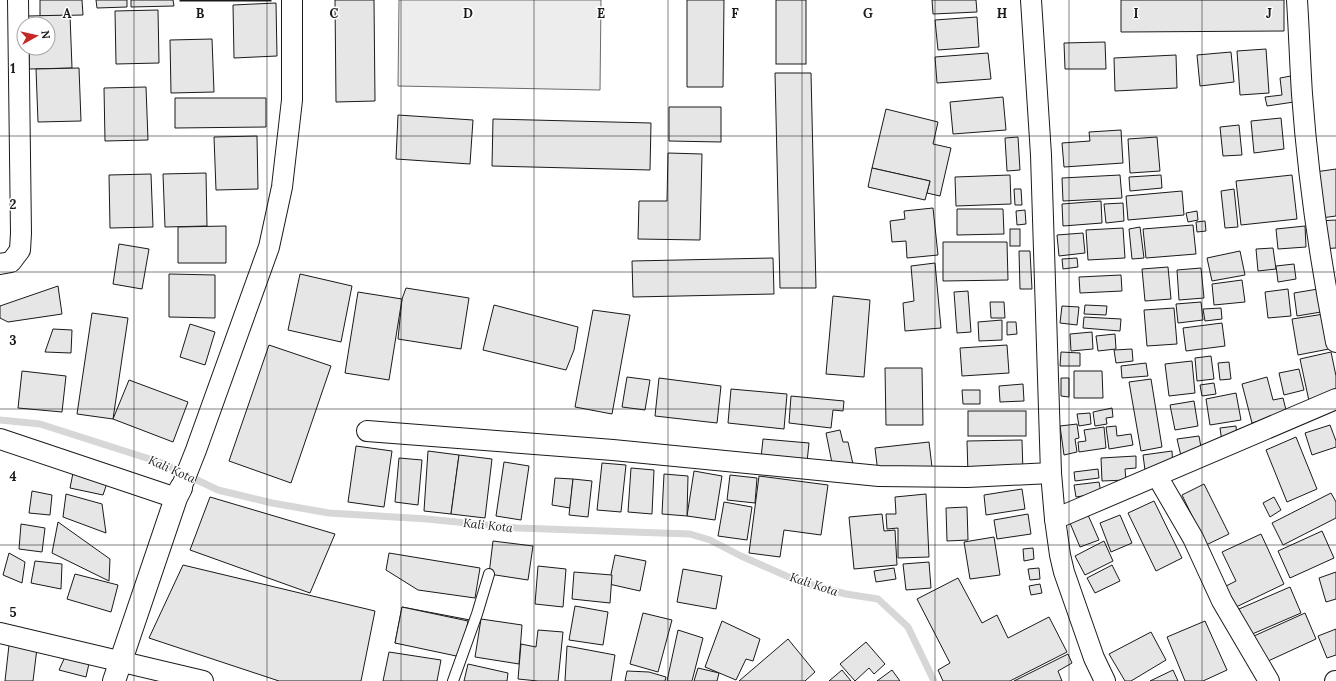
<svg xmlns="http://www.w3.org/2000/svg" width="1336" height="681" font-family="Lora,serif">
  <rect width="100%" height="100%" fill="#fff"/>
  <polygon fill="#ededed" stroke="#6a6a6a" points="399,0 601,0 600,90 398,86"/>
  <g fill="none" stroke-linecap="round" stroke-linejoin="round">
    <polyline stroke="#d7d7d7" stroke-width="7" points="0,420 40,424 159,462 218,490 272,503 329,513 427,519 517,528 690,534 710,540 741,556 800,582 846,594 878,599 908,627 934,681"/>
  </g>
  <g fill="#e6e6e6" stroke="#1a1a1a">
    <polygon points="40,0 82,0 83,15 40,16"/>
    <polygon points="96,0 127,0 127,7 97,8"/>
    <polygon points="131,0 173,0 174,6 131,7"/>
    <rect x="180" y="0" width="91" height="1"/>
    <polygon points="335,0 374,0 375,101 336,102"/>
    <polygon points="687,0 724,0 723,87 687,87"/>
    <rect x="776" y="0" width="30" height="64"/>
    <polygon points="932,0 976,0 977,12 933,14"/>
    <polygon points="1121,0 1284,0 1284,31 1121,32"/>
    <polygon points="276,3 277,56 234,58 233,5"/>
    <polygon points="158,10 159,63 116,64 115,11"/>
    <polygon points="70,15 72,68 29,69 29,48 48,48 48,24 28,24 28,16"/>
    <polygon points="977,17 979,47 938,50 935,20"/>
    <polygon points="212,39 214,92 171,93 170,40"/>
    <polygon points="1105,42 1106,69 1065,69 1064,43"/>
    <polygon points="1266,49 1269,93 1240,95 1237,51"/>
    <polygon points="1231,52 1234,82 1200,86 1197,55"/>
    <polygon points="988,53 991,79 937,83 935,57"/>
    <polygon points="1176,55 1177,88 1115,91 1114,58"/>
    <polygon points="79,68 81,121 38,122 36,69"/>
    <polygon points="775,73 811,73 816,288 780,288"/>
    <polygon points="1291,76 1294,102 1267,106 1265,97 1282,95 1280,78"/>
    <polygon points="146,87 148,140 105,141 104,88"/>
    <polygon points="1003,97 1006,130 953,134 950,102"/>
    <polygon points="175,98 266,98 266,127 175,128"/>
    <polygon points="669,107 721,107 721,142 669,141"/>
    <polygon points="886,109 938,122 933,144 951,148 940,196 927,193 930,181 872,168"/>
    <polygon points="398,115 473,120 470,164 396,159"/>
    <polygon points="1281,118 1284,149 1254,153 1251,121"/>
    <polygon points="493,119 651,123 650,170 492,166"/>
    <polygon points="1239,125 1242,155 1223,156 1220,127"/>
    <polygon points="1121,130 1123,163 1064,167 1062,143 1090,141 1089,132"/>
    <polygon points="257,136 258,189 216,190 214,137"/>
    <polygon points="1018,137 1020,170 1007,171 1005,138"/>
    <polygon points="1157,137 1160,171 1130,173 1128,139"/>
    <polygon points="668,153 702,154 700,240 638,239 639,201 667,201"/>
    <polygon points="872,168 930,181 925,200 868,187"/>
    <polygon points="1336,169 1336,216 1321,218 1315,172"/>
    <polygon points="206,173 207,226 165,227 163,174"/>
    <polygon points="151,174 153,227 110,228 109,175"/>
    <polygon points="1010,175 1011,204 956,206 955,177"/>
    <polygon points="1120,175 1122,198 1063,201 1062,178"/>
    <polygon points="1161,175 1162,188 1130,191 1129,177"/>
    <polygon points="1292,175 1297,219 1241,225 1236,181"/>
    <polygon points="1014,189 1021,189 1022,205 1015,205"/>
    <polygon points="1234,189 1238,227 1225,228 1221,191"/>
    <polygon points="1182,191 1184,215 1128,220 1126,196"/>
    <polygon points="1101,201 1102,223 1063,226 1062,204"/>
    <polygon points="1123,203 1124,221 1106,223 1104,204"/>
    <polygon points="933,208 938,255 907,258 906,241 892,242 890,221 905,219 904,211"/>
    <polygon points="957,209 1003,209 1004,234 957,235"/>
    <polygon points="1025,210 1026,224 1017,225 1016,211"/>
    <polygon points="1197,211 1198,220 1188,222 1186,213"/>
    <polygon points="1336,220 1336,248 1320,249 1318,221"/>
    <polygon points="1205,221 1206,231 1197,232 1196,222"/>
    <polygon points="1193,225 1196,254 1146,258 1143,229"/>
    <polygon points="226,226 226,263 178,263 178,227"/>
    <polygon points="1305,226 1306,247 1278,249 1276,229"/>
    <polygon points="1140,227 1144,258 1132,259 1129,229"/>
    <polygon points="1123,228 1125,258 1088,260 1086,230"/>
    <rect x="1010" y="229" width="10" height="17"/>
    <polygon points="1083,233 1085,253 1059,256 1057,235"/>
    <polygon points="943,242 1007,242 1008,280 943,281"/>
    <polygon points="119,244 149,249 142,289 113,284"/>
    <polygon points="1273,248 1276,269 1258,271 1256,249"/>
    <polygon points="1019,251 1030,251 1032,289 1020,289"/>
    <polygon points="1240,251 1245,275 1212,281 1207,258"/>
    <polygon points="773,258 774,294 633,297 632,261"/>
    <polygon points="1077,258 1078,267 1063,269 1062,259"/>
    <polygon points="935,263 941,328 905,331 903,303 914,301 911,266"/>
    <polygon points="1294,264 1296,279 1278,282 1276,266"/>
    <polygon points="1168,267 1171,299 1145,301 1142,269"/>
    <polygon points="1201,268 1204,298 1179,300 1177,270"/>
    <polygon points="169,274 215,275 215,318 169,317"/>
    <polygon points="300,274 352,286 341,342 288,330"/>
    <polygon points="1121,275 1122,291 1080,293 1079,277"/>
    <polygon points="1242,280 1245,302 1214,305 1212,284"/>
    <polygon points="58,286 62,314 8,322 0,318 0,306"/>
    <polygon points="406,288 469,298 461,349 398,339 402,299"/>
    <polygon points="1288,289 1291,316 1268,318 1265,292"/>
    <polygon points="1318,289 1321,312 1297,316 1294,293"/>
    <polygon points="968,291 971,332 957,333 954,292"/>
    <polygon points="358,292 402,299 389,380 345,373"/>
    <polygon points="833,296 870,300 864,377 826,374"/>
    <polygon points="990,302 1004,302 1005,318 991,318"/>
    <polygon points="1201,302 1203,320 1178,323 1176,304"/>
    <polygon points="494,305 578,327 574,350 566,370 483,350"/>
    <polygon points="1085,305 1107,306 1106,315 1084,314"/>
    <polygon points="1062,306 1079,307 1077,325 1060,323"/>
    <polygon points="1174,308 1177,344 1147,346 1144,310"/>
    <polygon points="1221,308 1222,319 1205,321 1203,309"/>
    <polygon points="593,310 630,315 612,414 575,407"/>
    <polygon points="92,313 128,318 113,419 77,414"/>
    <polygon points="1324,314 1329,349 1298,355 1292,319"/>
    <polygon points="1084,317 1121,319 1120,331 1083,328"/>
    <polygon points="1002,320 1002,340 979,341 978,322"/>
    <polygon points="1007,322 1016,322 1017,334 1007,335"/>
    <polygon points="1222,323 1225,346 1186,351 1183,328"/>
    <polygon points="190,324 215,332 205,365 180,357"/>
    <polygon points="53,329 72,330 71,353 45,352"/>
    <polygon points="1092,332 1093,349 1071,351 1070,334"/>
    <polygon points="1115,334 1116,349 1098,351 1096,336"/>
    <polygon points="269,345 331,366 291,483 229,461"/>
    <polygon points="1007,345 1009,373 962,376 960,348"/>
    <polygon points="1132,349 1133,361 1116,363 1114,350"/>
    <polygon points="1061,352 1080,353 1080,366 1060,366"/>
    <polygon points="1331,352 1336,376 1336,395 1309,401 1300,359"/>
    <polygon points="1211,356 1214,379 1197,381 1195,358"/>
    <polygon points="1192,361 1195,393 1169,396 1165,364"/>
    <polygon points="1229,362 1231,379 1220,380 1218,363"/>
    <polygon points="1146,363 1148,376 1122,378 1121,366"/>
    <polygon points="885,368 922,368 923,425 886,425"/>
    <polygon points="1299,369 1304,390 1284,395 1279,373"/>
    <polygon points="22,371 66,376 62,412 18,408"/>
    <polygon points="1074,371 1102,371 1103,398 1074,398"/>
    <polygon points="627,377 650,380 645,410 622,407"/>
    <polygon points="1267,377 1273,400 1283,398 1287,414 1252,423 1242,384"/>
    <polygon points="659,378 721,386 717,423 655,416"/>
    <polygon points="1061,378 1069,378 1069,397 1061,396"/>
    <polygon points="1151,379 1162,447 1141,451 1129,382"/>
    <polygon points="129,380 188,402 173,442 113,419"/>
    <polygon points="1214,383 1216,394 1202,396 1200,385"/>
    <polygon points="1023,384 1024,401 1000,402 999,386"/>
    <polygon points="731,389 787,394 784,429 728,423"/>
    <polygon points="962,390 980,390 980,404 963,404"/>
    <polygon points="1236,393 1241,420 1210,425 1206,399"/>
    <polygon points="791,396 844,401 843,411 833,410 831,428 789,423"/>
    <polygon points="1194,401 1198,426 1175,430 1170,405"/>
    <polygon points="1112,408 1113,417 1106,418 1107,424 1095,426 1093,412"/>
    <rect x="968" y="411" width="58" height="25"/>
    <polygon points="1090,413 1091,424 1079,426 1077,414"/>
    <polygon points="1077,424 1079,438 1075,439 1077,452 1064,455 1060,426"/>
    <polygon points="1330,425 1336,441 1336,447 1312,455 1305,433"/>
    <polygon points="1116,426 1117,436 1131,434 1133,445 1109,449 1106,427"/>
    <polygon points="1236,426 1237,440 1222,442 1220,428"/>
    <polygon points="1104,427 1106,448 1079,452 1078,442 1086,441 1084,430"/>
    <polygon points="840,430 843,442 848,442 853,464 833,468 826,433"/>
    <polygon points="1199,436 1202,453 1181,456 1177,439"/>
    <polygon points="1296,437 1317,489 1287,502 1266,450"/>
    <polygon points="763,439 809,443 807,462 761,458"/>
    <polygon points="1022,440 1023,473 968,474 967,441"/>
    <polygon points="929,442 932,467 878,473 875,448"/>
    <polygon points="356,446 392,451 384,507 348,502"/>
    <polygon points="428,451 459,455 451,514 424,511"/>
    <polygon points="1172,451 1173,467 1145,470 1143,455"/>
    <polygon points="459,455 492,459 485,518 451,514"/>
    <polygon points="1136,456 1136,468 1125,469 1126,480 1102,481 1101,458"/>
    <polygon points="399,458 422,460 418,505 395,502"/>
    <polygon points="504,462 529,466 521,520 496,516"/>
    <polygon points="602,463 626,465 621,512 597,510"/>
    <polygon points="74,468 108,480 103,495 70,488"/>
    <polygon points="631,468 654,470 652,514 628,512"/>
    <polygon points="1098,469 1099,478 1075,481 1074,472"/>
    <polygon points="694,471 722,476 715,520 687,516"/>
    <polygon points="664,474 688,476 687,516 662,514"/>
    <polygon points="730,475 757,478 755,503 727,500"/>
    <polygon points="759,476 828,485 821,535 784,530 780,557 749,553"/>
    <polygon points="555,478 573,479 570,508 552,505"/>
    <polygon points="573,479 592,481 588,517 569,515"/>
    <polygon points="1099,482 1101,493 1076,497 1074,485"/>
    <polygon points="1204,484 1229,534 1206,545 1182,495"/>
    <polygon points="1022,489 1025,509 986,515 984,495"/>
    <polygon points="32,491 52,495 50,515 29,513"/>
    <polygon points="1331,493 1336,502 1336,518 1283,545 1272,523"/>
    <polygon points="66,494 102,504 106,533 63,517"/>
    <polygon points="926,494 929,557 898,558 898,528 887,529 886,514 896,514 895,497"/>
    <polygon points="210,497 335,534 310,593 190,550"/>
    <polygon points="1274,497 1281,510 1270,517 1263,503"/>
    <polygon points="1154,501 1182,558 1156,571 1128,513"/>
    <polygon points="724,502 752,507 747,540 718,536"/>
    <polygon points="967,507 968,540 947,541 946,508"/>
    <polygon points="882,514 884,531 895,530 897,565 854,569 849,517"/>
    <polygon points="1028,514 1031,534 997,539 994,520"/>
    <polygon points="1088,515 1099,540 1080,547 1070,523"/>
    <polygon points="1120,515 1132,543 1111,552 1100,523"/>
    <polygon points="58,522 110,559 109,581 52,553"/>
    <polygon points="21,524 45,528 42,552 19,549"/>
    <polygon points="1322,531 1334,558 1290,578 1278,551"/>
    <polygon points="1261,534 1284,584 1234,608 1224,587 1236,581 1222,552"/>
    <polygon points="994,537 1000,575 970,579 964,542"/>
    <polygon points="493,541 533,546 528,580 489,574"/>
    <polygon points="1104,541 1113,561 1085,575 1075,556"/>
    <polygon points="1033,548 1034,559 1024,561 1023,549"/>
    <polygon points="9,553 25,562 22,583 3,575"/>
    <polygon points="389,553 480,568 475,598 418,590 386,570"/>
    <polygon points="615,555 646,561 640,591 609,584"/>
    <polygon points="35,561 62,564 61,589 31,583"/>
    <polygon points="929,562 931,588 906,590 903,564"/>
    <polygon points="183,565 375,611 361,681 279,681 149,638"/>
    <polygon points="1112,565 1120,581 1095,593 1087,578"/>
    <polygon points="538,566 566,569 563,607 535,604"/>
    <polygon points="894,568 896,579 876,582 874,571"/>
    <polygon points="1039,568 1040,579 1030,580 1028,569"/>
    <polygon points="683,569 722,576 716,609 677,602"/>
    <polygon points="574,572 612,575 610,603 572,599"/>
    <polygon points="1336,572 1336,599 1326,602 1319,578"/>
    <polygon points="75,574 118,585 111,612 67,599"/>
    <polygon points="958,578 982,623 997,615 1008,638 1049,617 1067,652 1010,681 943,681 938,670 950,663 917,599"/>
    <polygon points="1040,584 1042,593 1031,595 1029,586"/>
    <polygon points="1290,587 1301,613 1250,635 1239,609"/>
    <polygon points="575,606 608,612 603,645 569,640"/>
    <polygon points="402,607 470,620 458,651 395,643"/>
    <polygon points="402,607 468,621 461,657 395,643"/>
    <polygon points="643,613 672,620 658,672 630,664"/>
    <polygon points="1305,613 1316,639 1266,662 1254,636"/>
    <polygon points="481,619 522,625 519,664 475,657"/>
    <polygon points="722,621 760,639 753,661 746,659 736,680 705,667"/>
    <polygon points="1205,621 1227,670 1203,681 1185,681 1167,637"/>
    <polygon points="1336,629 1336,655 1327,658 1318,636"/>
    <polygon points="538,630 563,632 558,681 538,681 518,679 521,644 536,647"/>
    <polygon points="678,630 703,638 692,681 667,681"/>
    <polygon points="1151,632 1166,660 1131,681 1125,681 1109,654"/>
    <polygon points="10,636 38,640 33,681 5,681"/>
    <polygon points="788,639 815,672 805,681 739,681"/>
    <polygon points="866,642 885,664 874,674 869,668 855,681 840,664"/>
    <polygon points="567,646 615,655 611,681 565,681"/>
    <polygon points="69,648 90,659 86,677 59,670"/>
    <polygon points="389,652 441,660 437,681 383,681"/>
    <polygon points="1068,654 1072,663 1058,671 1062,681 1014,681"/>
    <polygon points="468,664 508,673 507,681 464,681"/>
    <polygon points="698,668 719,673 717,681 694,681"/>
    <polygon points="842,670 851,681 829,681"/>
    <polygon points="892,670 900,681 877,681"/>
    <polygon points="1173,670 1178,681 1150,681"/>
    <polygon points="627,671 649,672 666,677 665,681 625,681"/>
  </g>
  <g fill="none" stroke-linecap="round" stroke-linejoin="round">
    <defs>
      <polyline id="service" points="453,681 477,614 489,574"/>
      <g id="minor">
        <polyline points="1031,0 1041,155 1051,473 1055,519 1060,555 1064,572 1094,658 1105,681"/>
        <path d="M1297,0C1299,31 1300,63 1302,94C1308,177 1320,260 1336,342"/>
        <polyline points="0,264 11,262 20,250 21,233 18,0"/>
        <polyline points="367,431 613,450 879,476 967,477 1051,473"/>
        <polyline points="0,439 176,498"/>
        <polyline points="1157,476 1193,538 1222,601 1269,681"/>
        <polyline points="181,488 196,450 269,247 282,187 292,100 292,0"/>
        <polyline points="1055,519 1336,399"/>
        <polyline points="0,633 203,681"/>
        <polyline points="1335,681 1336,681"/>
      </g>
      <polyline id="tertiary" points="114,681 176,498 181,488"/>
    </defs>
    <use href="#service" stroke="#1a1a1a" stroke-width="12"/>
    <use href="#minor" stroke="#1a1a1a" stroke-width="22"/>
    <use href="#tertiary" stroke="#1a1a1a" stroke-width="24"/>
    <use href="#service" stroke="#fff" stroke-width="10"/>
    <use href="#minor" stroke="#fff" stroke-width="20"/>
    <use href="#tertiary" stroke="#fff" stroke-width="22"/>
  </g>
  <path fill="none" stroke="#1a1a1a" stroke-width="1" stroke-opacity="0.55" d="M134,0V681M267,0V681M401,0V681M534,0V681M668,0V681M802,0V681M935,0V681M1069,0V681M1202,0V681M0,136H1336M0,272H1336M0,409H1336M0,545H1336"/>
  <g text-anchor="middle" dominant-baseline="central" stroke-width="3" stroke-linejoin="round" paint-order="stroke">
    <g font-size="12" font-style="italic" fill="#1a1a1a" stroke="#fff">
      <text transform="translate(172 469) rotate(24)">Kali Kota</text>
      <text transform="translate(488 525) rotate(6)">Kali Kota</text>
      <text transform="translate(814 584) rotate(18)">Kali Kota</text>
    </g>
  </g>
  <g font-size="13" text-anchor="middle" font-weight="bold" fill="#1a1a1a" stroke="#fff" stroke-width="3" stroke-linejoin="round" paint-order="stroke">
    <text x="67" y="18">A</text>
    <text x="200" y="18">B</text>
    <text x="334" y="18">C</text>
    <text x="468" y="18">D</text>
    <text x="601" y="18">E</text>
    <text x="735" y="18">F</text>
    <text x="868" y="18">G</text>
    <text x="1002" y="18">H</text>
    <text x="1136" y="18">I</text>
    <text x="1269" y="18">J</text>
    <text x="13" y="73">1</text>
    <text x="13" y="209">2</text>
    <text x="13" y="345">3</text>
    <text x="13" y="481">4</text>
    <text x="13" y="617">5</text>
  </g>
  <g transform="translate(36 36) rotate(82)"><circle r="19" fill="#ffffff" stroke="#a3a3a3"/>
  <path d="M0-3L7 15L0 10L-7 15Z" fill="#c62828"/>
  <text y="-6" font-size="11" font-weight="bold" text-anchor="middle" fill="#1a1a1a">N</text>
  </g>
</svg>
